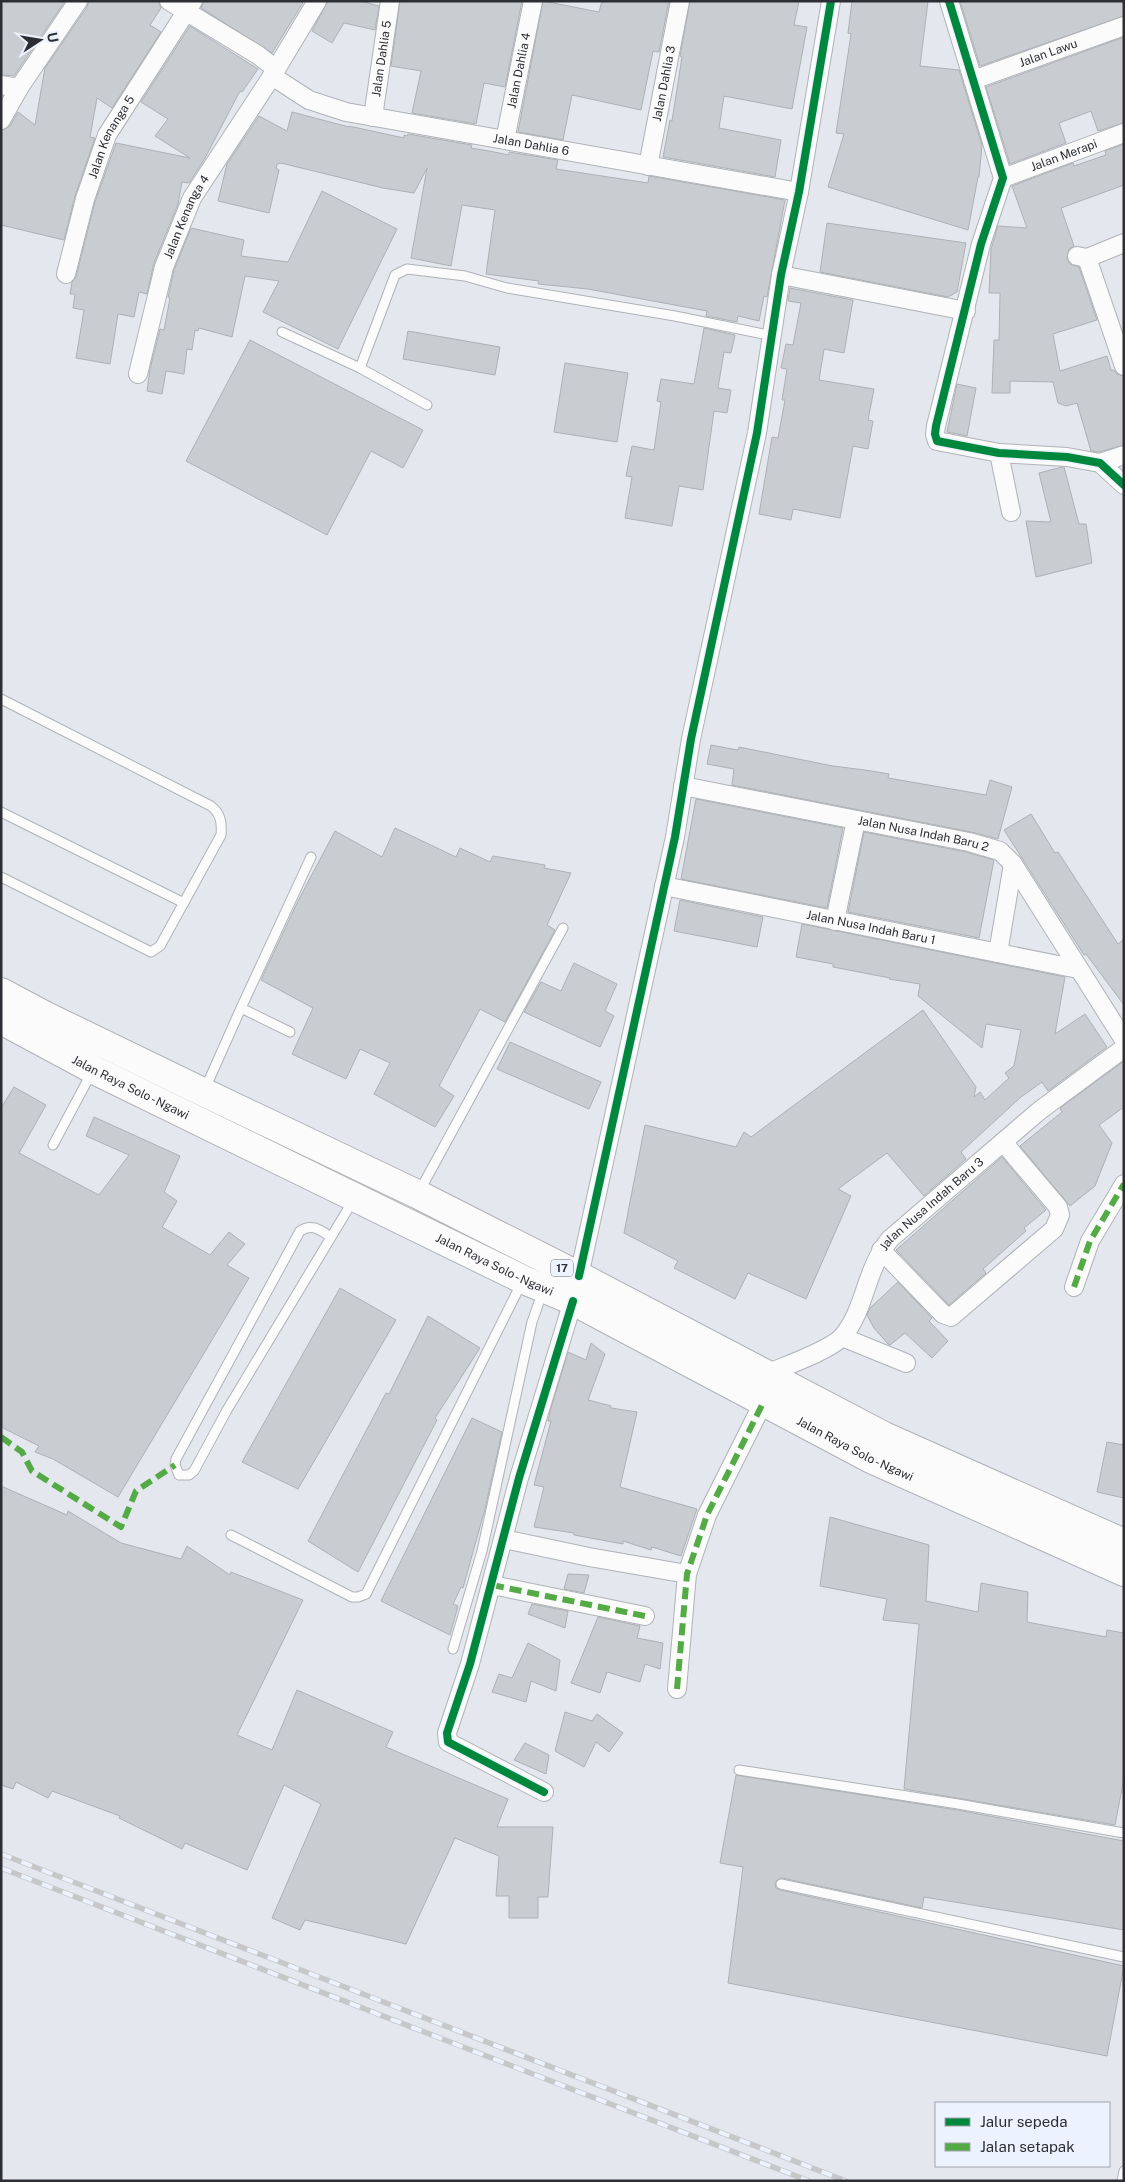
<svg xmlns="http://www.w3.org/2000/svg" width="1125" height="2182" font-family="'Public Sans',sans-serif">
  <rect width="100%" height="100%" fill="#e4e7ee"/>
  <g fill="#c9cdd2" stroke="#adb1b5">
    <polygon points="1,1 65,1 14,76 1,75"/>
    <polygon points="89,1 158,1 161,8 150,25 161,32 112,108 97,98 90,137 95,138 75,196 64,240 1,225 1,131 10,126 18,112 35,125 45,68 87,7"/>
    <polygon points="204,1 304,1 272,53 201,8"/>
    <polygon points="328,1 360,1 379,6 375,30 344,23 332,43 312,31"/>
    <polygon points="400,1 522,1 505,87 484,83 476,124 412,113 421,71 391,66"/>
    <polygon points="543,1 599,12 602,1 669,1 659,52 653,51 641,110 572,95 563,140 518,132"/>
    <polygon points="690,1 799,1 794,25 807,27 792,109 724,96 719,128 781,140 775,177 663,157 670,120 672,121 682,57 680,56"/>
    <polygon points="852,1 928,1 920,66 959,70 982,145 979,177 978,177 968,230 828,187 844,134 836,133 851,34 848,33"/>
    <polygon points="960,1 1124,1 1124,16 980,66"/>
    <polygon points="190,26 258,69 242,92 240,91 205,158 189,183 182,182 178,204 154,263 147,294 139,292 134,317 118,314 110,364 76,358 84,310 73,308 75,294 70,294 72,282 76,277 95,202 116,143 190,158 155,136 168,119 141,102"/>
    <polygon points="1124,37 1124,123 1098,131 1091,111 1059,123 1066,143 1010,164 986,87"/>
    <polygon points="292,112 349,127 349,126 404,138 404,135 407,136 408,134 472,145 471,148 489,151 509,155 509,152 558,160 556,169 648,183 649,176 785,200 767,297 764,296 759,321 738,316 737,322 706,316 707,311 588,289 538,284 539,281 486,274 495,210 462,205 451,266 411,258 427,168 414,193 383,188 281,163 277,164 276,168 279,170 269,213 218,201 227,164 259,116 287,131"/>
    <polygon points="1124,144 1124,185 1061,208 1074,246 1069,249 1067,259 1070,264 1079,267 1097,320 1053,334 1060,371 1107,356 1111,370 1114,370 1117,374 1124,376 1124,445 1099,452 1091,451 1077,403 1066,406 1058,403 1053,382 1010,381 1010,393 992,393 994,340 999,340 1000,293 989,293 991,249 998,226 1027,228 1012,186 1073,163 1074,166 1106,155 1105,151"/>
    <polygon points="322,191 397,229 338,349 263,312 279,281 245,276 232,337 199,328 198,331 195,330 192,350 187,349 184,374 166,371 162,394 147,391 150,369 160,329 164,330 170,298 168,297 174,270 191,228 244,240 241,256 288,262"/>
    <polygon points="827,223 966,243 957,292 948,297 820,272"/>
    <polygon points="790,288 853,300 844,353 824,349 819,380 874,389 868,420 873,421 868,449 853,446 840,518 793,509 791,520 759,514 772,437 778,438 785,400 782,400 787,369 781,368 786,344 793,345 801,303 788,301"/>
    <polygon points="704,328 735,335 731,353 724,352 718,388 731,390 727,413 714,411 703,490 679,486 672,526 625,518 632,477 626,476 632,446 654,450 661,402 657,401 661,379 694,384"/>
    <polygon points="408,331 500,347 495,375 403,359"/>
    <polygon points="250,340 423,430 403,468 371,451 327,535 186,461"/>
    <polygon points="565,363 628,373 617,442 554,432"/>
    <polygon points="957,384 976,388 967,436 947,432"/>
    <polygon points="1062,467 1064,467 1079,524 1086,524 1092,563 1036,577 1026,521 1051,522 1039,473"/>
    <polygon points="711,745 738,750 739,747 833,766 865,770 889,774 888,778 986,795 990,780 1012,787 998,839 971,832 732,785 734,769 707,764"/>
    <polygon points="696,799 843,828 827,908 681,879"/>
    <polygon points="1031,814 1055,853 1058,852 1118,944 1124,939 1124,1005 1086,954 1084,955 1004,830"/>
    <polygon points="395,828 456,857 460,848 490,862 493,856 545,865 544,868 571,873 547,925 555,930 505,1022 480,1009 439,1086 454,1096 435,1127 374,1094 390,1063 360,1049 346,1079 292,1054 313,1008 261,980 298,901 335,831 382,857"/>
    <polygon points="864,832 966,852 994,860 979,938 848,912"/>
    <polygon points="680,900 763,917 757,947 674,931"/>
    <polygon points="802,924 1065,977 1055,1034 1085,1014 1107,1047 1048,1091 1042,1082 1021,1097 961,1152 966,1159 924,1196 887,1153 838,1189 851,1196 806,1299 748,1273 735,1299 674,1268 678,1261 624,1233 645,1125 736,1147 744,1132 751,1137 923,1010 976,1087 974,1097 980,1092 985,1100 1009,1078 1005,1073 1014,1066 1021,1030 986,1024 982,1048 918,996 920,984 889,979 890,978 833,967 833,964 796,957"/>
    <polygon points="574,963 617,984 605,1011 614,1016 600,1047 524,1012 541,982 561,991"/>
    <polygon points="510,1042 601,1082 589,1109 497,1069"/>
    <polygon points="1124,1061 1124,1107 1099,1125 1112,1143 1095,1186 1070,1206 1020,1146 1062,1112 1060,1108"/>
    <polygon points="14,1087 46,1105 19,1153 99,1195 129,1155 86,1136 94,1117 180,1156 164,1192 177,1201 162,1227 210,1255 229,1232 245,1244 227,1265 249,1278 118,1497 53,1459 35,1452 39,1446 1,1427 1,1108"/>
    <polygon points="1002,1157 1046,1210 1024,1228 1026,1231 983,1269 986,1273 949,1305 896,1250"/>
    <polygon points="898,1282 932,1318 929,1321 948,1341 932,1358 905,1333 890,1345 888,1344 874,1328 867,1315 870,1308"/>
    <polygon points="340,1288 396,1320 298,1489 242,1462"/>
    <polygon points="428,1316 480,1348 435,1418 437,1420 358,1572 308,1541 386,1393 389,1394"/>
    <polygon points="591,1343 605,1354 588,1400 611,1406 611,1408 637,1412 620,1487 697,1509 681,1556 652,1547 651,1550 623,1541 623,1544 574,1535 574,1533 534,1527 544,1487 534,1485 551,1421 548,1421 551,1408 568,1352 586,1360"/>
    <polygon points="472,1418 502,1432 485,1509 463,1588 461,1587 453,1604 458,1606 450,1635 381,1601"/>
    <polygon points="1107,1442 1124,1445 1124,1498 1097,1492"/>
    <polygon points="1,1486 67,1515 68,1511 121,1543 181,1559 187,1546 230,1575 231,1572 303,1600 237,1735 272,1750 297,1690 393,1732 386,1747 508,1799 497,1827 553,1827 548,1897 538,1897 538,1918 509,1918 509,1896 496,1896 499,1856 455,1838 406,1944 305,1920 300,1930 272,1918 321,1804 284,1785 247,1870 185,1843 182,1849 119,1818 120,1816 52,1791 48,1798 16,1782 13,1789 1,1785"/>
    <polygon points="830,1517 929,1545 926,1601 978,1612 981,1583 1028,1592 1027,1622 1106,1637 1107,1630 1124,1633 1124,1778 1115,1825 904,1789 919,1624 883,1620 887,1599 820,1586"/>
    <polygon points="568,1574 589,1575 584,1593 564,1589"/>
    <polygon points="532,1604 568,1611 565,1628 528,1614"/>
    <polygon points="598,1617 640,1626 637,1638 663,1643 660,1669 645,1664 640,1682 607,1672 600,1693 571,1683"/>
    <polygon points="528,1643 560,1660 556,1691 531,1681 526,1702 492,1692 499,1674 512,1678"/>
    <polygon points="565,1712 592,1721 597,1714 623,1733 609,1752 596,1742 584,1767 555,1751"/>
    <polygon points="525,1743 549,1755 546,1774 514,1760"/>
    <polygon points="736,1775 957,1810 1124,1841 1124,1930 924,1897 922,1908 782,1878 777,1880 775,1883 776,1888 780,1890 1124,1966 1107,2056 728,1983 743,1867 720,1863"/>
  </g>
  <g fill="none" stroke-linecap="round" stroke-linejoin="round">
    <defs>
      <g id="service">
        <polyline points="282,332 360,368 427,405"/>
        <polyline points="360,368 395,275 407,269 465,276 507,288 675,316 773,336"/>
        <path d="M1,699L211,806C221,814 222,823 221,835L160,946L151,952L1,877"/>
        <polyline points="1,812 184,903"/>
        <polyline points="241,1008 311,857"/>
        <polyline points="205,1089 241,1008 290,1032"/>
        <polyline points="53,1145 92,1072"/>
        <polyline points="419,1192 563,928"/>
        <path d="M331,1237C320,1230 312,1223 300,1231L176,1459L175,1465L179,1475H189L194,1471L227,1410L354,1199"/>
        <polyline points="231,1535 352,1597 358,1597 366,1594 522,1282"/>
        <polyline points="453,1649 482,1551 532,1322 543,1291"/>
        <polyline points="739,1770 958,1804 1124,1833"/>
        <polyline points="781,1884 1124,1957"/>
        <polyline points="1122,2181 1124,2171"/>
      </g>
      <g id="minor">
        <polyline points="169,1 258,55 276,69"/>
        <polyline points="949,1 1003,178 981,244 936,426 935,434 937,441 999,453 1067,457 1100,463 1124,485"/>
        <path id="s1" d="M272,76L309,100L346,112L799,192"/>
        <path id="s2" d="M973,80L1124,26"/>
        <polyline points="1,85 19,88"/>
        <path id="s3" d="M373,117L390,1"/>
        <polyline points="1,120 19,88 78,1"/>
        <path id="s4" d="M505,140L533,1"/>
        <path id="s5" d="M648,166L680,1"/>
        <path id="s6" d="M1003,178L1124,133"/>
        <polyline points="1077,256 1087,258 1124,243"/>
        <polyline points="1087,258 1124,366"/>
        <path id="s7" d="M66,274L85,199L107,135L193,1"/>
        <polyline points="781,275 966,311"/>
        <path id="s8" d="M138,374L164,267L192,198L272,76L317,1"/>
        <polyline points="999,453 1011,512"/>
        <polyline points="1100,463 1124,455"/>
        <path id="s9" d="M683,786L969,842L1000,851L1013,864L1124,1040"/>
        <path id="s10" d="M664,886L1078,969"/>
        <polyline points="835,921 856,820"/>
        <polyline points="998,953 1013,864"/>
        <polyline points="881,1250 943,1314 951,1317 1054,1229 1060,1215 1058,1207 1003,1142"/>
        <polyline points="579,1276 675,837 691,739 757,433 781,275 799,192 831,1"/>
        <polyline points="1074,1287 1090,1241 1124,1184"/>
        <polyline points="842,1337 906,1363"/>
        <path id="s11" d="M766,1374C785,1366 831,1350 843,1336C866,1308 865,1270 890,1239L1039,1111L1124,1048"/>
        <polyline points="504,1539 589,1557 687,1574"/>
        <polyline points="492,1585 645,1616"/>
        <polyline points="677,1689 687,1574 707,1515 763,1403"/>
        <polyline points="544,1792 448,1742 447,1733 470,1664 519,1478 573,1301"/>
      </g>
      <g id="trunk">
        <polyline points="1,992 46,1016 203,1092 417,1194 579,1276 884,1436 1124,1543"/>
        <path id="s12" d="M1,1020L94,1070L524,1280L573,1301L871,1459L1124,1572"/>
      </g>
    </defs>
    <use href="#service" stroke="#afb2b7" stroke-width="11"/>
    <use href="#minor" stroke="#afb2b7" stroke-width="20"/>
    <use href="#trunk" stroke="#afb2b7" stroke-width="30"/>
    <use href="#service" stroke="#fbfbfc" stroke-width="9"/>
    <use href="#minor" stroke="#fbfbfc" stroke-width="18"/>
    <use href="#trunk" stroke="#fbfbfc" stroke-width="28"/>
    <defs>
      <g id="rail">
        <polyline points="1,1854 846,2181"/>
        <polyline points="1,1868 809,2181"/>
      </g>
    </defs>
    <use href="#rail" stroke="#c5c7c9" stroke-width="5.5"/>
    <use href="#rail" stroke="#edf3fe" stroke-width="4" stroke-dasharray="11" stroke-linecap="butt"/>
    <g stroke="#54ab45" stroke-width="6" stroke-dasharray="12 6" stroke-linecap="butt">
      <polyline points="1074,1287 1090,1241 1124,1184"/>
      <polyline points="1,1437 22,1452 32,1471 121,1527 136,1491 175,1465"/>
      <polyline points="492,1585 645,1616"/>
      <polyline points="677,1689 687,1574 707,1515 763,1403"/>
    </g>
    <defs>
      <g id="cycleway">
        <polyline points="949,1 1003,178 981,244 936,426 935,434 937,441 999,453 1067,457 1100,463 1124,485"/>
        <polyline points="579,1276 675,837 691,739 757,433 781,275 799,192 831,1"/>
        <polyline points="544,1792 448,1742 447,1733 470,1664 519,1478 573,1301"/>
      </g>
    </defs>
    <use href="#cycleway" stroke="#edf3fe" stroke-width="11"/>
    <use href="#cycleway" stroke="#00873e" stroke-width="8"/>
  </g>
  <g text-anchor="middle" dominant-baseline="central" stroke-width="4" stroke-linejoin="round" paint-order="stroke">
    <rect fill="#edf3fe" stroke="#666970" stroke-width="1" x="551" y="1259.5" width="22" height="17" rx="4"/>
    <g font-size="11" font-weight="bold" fill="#2c2e33">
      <text x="562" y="1268">17</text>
    </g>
    <g font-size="12" fill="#2c2e33" stroke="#edf3fe">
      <text stroke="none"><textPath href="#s2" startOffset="80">Jalan Lawu</textPath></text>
      <text stroke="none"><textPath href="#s3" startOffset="59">Jalan Dahlia 5</textPath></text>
      <text stroke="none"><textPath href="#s4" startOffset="71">Jalan Dahlia 4</textPath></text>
      <text stroke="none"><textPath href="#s5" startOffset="84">Jalan Dahlia 3</textPath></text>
      <text stroke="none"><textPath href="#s7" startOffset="145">Jalan Kenanga 5</textPath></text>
      <text stroke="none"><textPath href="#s1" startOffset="271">Jalan Dahlia 6</textPath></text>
      <text stroke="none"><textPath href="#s6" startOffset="65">Jalan Merapi</textPath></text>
      <text stroke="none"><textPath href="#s8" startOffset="165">Jalan Kenanga 4</textPath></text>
      <text stroke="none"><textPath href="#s9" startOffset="245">Jalan Nusa Indah Baru 2</textPath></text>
      <text stroke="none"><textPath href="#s10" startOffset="211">Jalan Nusa Indah Baru 1</textPath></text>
      <text stroke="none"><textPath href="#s12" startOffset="146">Jalan Raya Solo - Ngawi</textPath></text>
      <text stroke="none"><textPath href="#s11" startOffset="249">Jalan Nusa Indah Baru 3</textPath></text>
      <text stroke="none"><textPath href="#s12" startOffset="551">Jalan Raya Solo - Ngawi</textPath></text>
      <text stroke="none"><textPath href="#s12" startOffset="956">Jalan Raya Solo - Ngawi</textPath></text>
    </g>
  </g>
  <rect width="1125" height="2182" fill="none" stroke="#2c2e33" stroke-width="5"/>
  <rect x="935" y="2102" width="175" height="65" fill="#edf3fe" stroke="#a0a4ad"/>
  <rect x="945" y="2118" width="25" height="8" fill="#00873e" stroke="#a0a4ad"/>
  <text x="980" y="2127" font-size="15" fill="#2c2e33">Jalur sepeda</text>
  <rect x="945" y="2143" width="25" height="8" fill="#54ab45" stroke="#a0a4ad"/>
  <text x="980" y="2152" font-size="15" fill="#2c2e33">Jalan setapak</text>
  <g transform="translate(40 40) rotate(78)" stroke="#edf3fe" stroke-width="4" paint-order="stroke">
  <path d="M0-4L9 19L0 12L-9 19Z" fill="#2c2e33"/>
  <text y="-8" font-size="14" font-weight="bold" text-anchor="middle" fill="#2c2e33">U</text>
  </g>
</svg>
